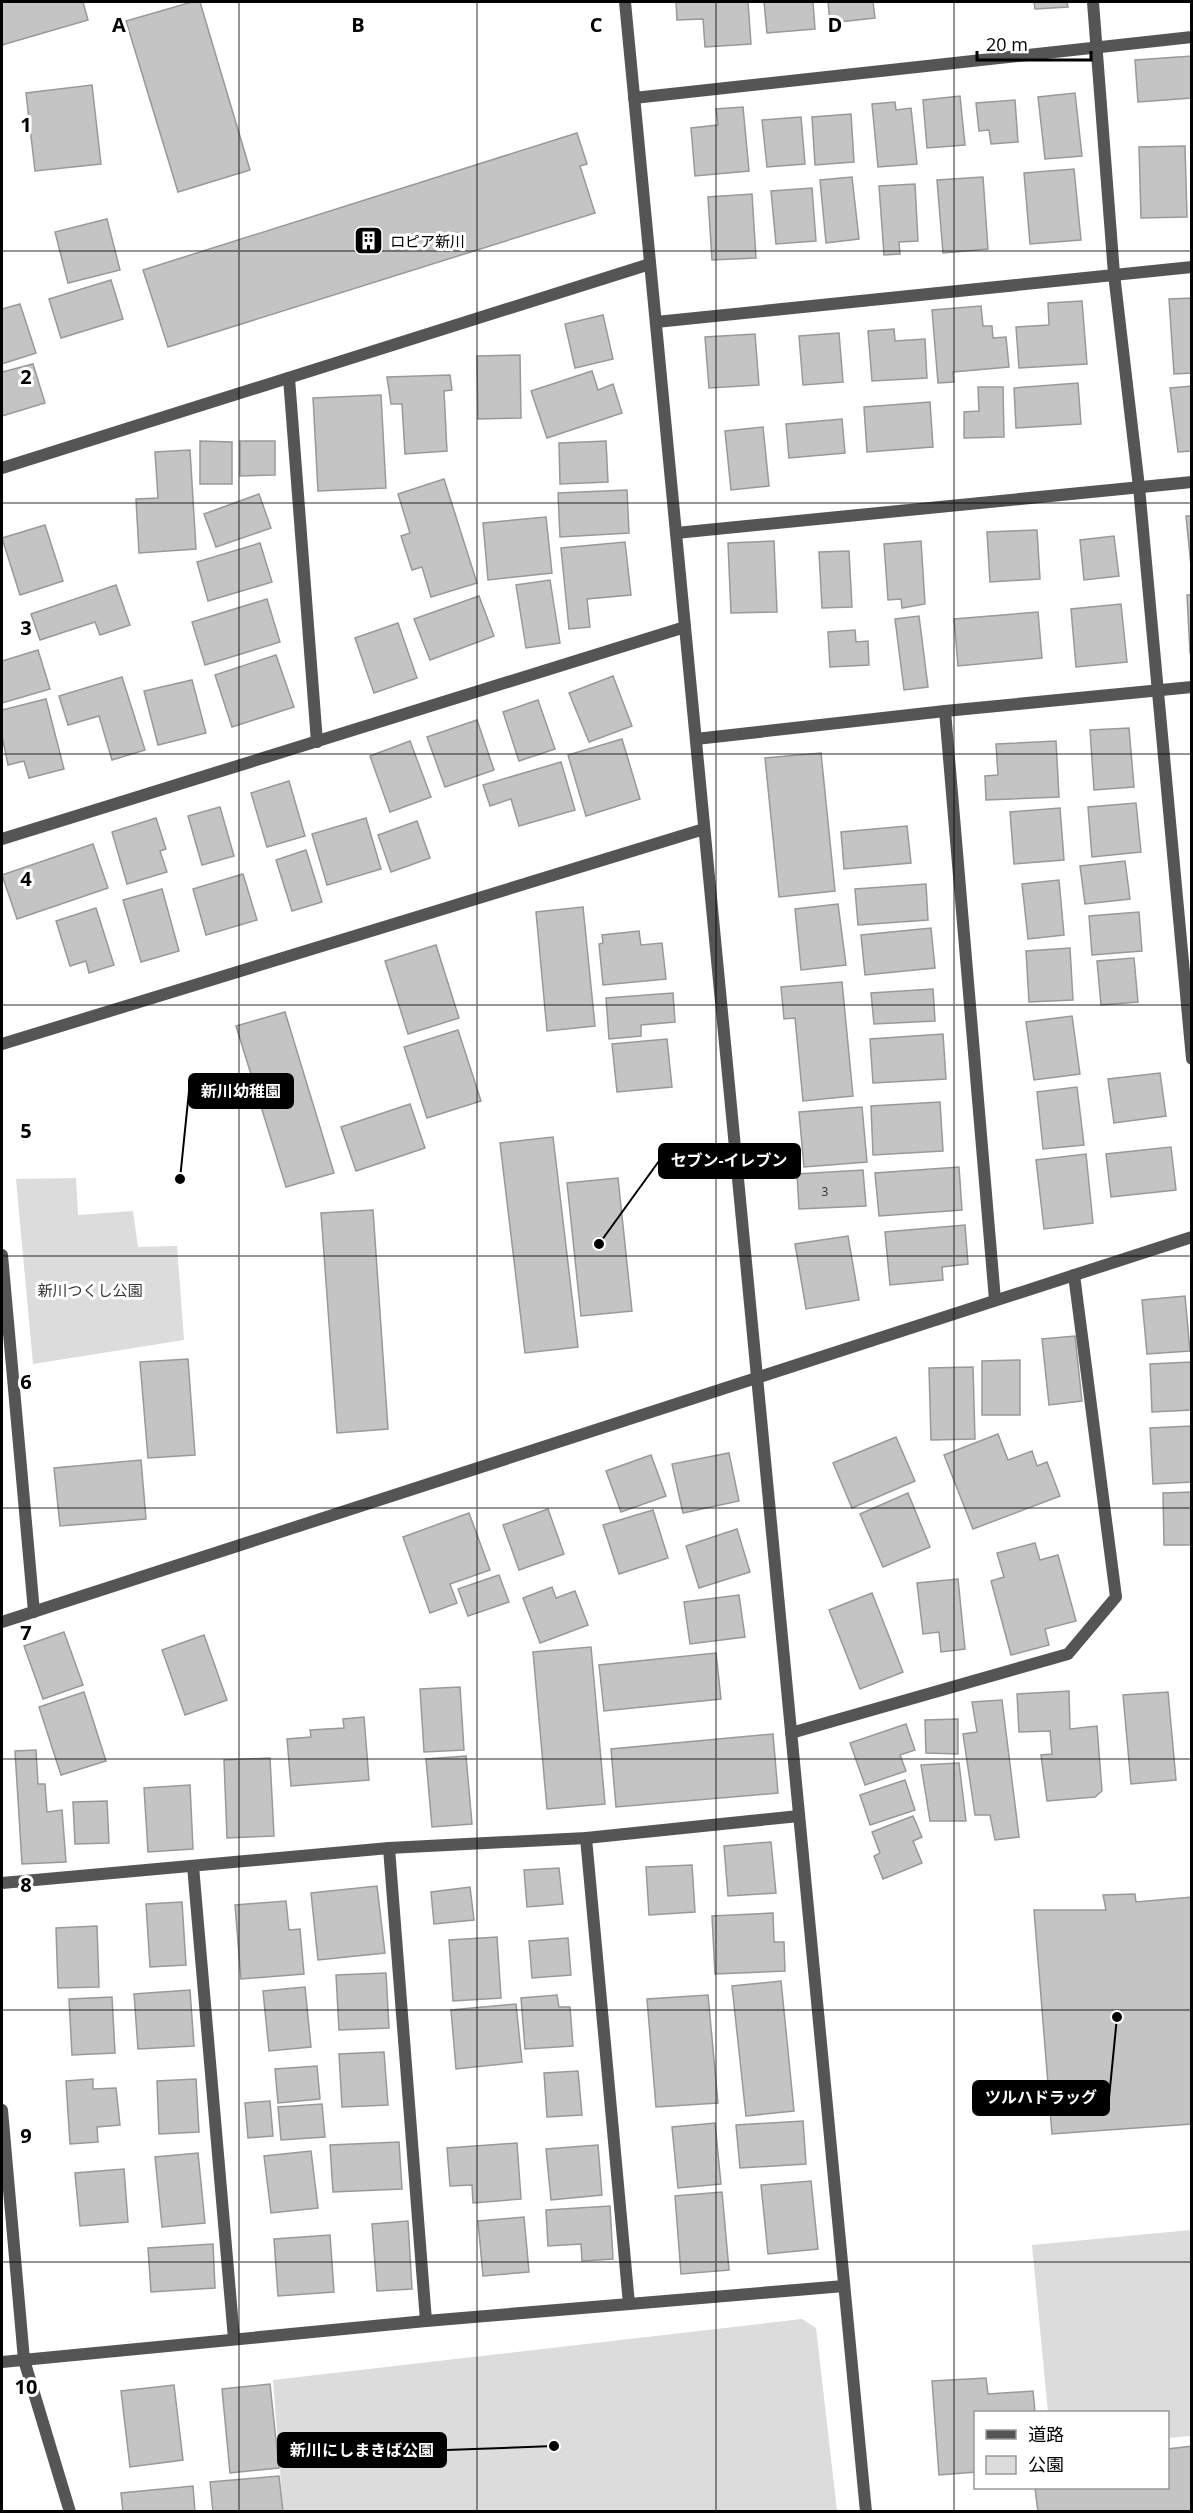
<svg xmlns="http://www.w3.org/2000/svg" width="1193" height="2513" font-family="'Open Sans','Noto Sans JP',sans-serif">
  <rect width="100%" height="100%" fill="#fff"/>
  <g fill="#dcdcdc">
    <polygon points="76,1178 78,1215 133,1211 138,1247 177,1246 184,1340 33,1364 16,1179"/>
    <polygon points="1191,2230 1191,2436 1168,2438 1168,2412 1048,2412 1032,2245"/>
    <polygon points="802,2319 816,2328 837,2511 283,2511 273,2380"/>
  </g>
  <g fill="#c4c4c4" stroke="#999" stroke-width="1.5">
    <polygon points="2,2 83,2 88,20 2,45"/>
    <polygon points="192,2 200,2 250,170 178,192 126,21"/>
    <polygon points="676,2 748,2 751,44 705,47 703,19 677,20"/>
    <polygon points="764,2 813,2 815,29 767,33"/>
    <polygon points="828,2 873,2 875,18 830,23"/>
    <polygon points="1034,2 1067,2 1068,7 1035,9"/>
    <polygon points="1192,56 1192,98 1138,102 1135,60"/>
    <polygon points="92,85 101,164 35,171 26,93"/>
    <polygon points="1075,93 1082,156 1045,159 1038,97"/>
    <polygon points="960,96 965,145 927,148 923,100"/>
    <polygon points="1015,100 1018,142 991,144 989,130 979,131 976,103"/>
    <polygon points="895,102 896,110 911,108 917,164 878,167 872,104"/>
    <polygon points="743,107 749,171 695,176 691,128 718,125 716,109"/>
    <polygon points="851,114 854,162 815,165 812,117"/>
    <polygon points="801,117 805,164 767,167 762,120"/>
    <polygon points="577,133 587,164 580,166 595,213 168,347 143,270"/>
    <polygon points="1185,146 1187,217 1141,218 1139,147"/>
    <polygon points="1074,169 1081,240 1030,244 1024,173"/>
    <polygon points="852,177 859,239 826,243 820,180"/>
    <polygon points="983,177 988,249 943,253 937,180"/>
    <polygon points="915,184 918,241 899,242 900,254 884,255 879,186"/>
    <polygon points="812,188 816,241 776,244 771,191"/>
    <polygon points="752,194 756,258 712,260 708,197"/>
    <polygon points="107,219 120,270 68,283 55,232"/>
    <polygon points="111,280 123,319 61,338 49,299"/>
    <polygon points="1192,298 1192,373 1174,374 1169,299"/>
    <polygon points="1082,301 1087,364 1019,368 1016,327 1049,325 1048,303"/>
    <polygon points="20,304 36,353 2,364 2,309"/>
    <polygon points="981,306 983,326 992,326 993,338 1006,337 1009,367 953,372 954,382 938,383 932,310"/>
    <polygon points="603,315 613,359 575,368 565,324"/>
    <polygon points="894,329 895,341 925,339 927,378 872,381 868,331"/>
    <polygon points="839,333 843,382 803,385 799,336"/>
    <polygon points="755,334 759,385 709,388 705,337"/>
    <polygon points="520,355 521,418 478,419 477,356"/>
    <polygon points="33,364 45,403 2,416 2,372"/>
    <polygon points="592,371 598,390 613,384 622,413 547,438 531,391"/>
    <polygon points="450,375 452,390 444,391 447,451 405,454 402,404 391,404 387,377"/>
    <polygon points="1078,383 1081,424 1016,428 1014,388"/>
    <polygon points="1192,386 1192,451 1178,452 1170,388"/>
    <polygon points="978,387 1003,387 1004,437 964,438 964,412 979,411"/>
    <polygon points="381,395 386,488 318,491 313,398"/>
    <polygon points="930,402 933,447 867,452 864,407"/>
    <polygon points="842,419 845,453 789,458 786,424"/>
    <polygon points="763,427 769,486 731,490 725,431"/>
    <polygon points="200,441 232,442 232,484 200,484"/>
    <polygon points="240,441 275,441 275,475 240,476"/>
    <polygon points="606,441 608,482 560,484 559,443"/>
    <polygon points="190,450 196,549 139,553 136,499 158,498 155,452"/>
    <polygon points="444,479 477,583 431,597 422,567 412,570 401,536 410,533 398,494"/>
    <polygon points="627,490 629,533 560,537 558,493"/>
    <polygon points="259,494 271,528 216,547 204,514"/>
    <polygon points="1186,516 1192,516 1192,576"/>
    <polygon points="546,517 552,573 488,580 483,523"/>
    <polygon points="45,525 63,581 20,595 2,538"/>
    <polygon points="1037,530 1040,579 990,582 987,532"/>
    <polygon points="1114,536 1119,576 1084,580 1080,540"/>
    <polygon points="774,541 777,612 731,613 728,543"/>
    <polygon points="921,541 925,604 902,608 901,599 888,600 884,544"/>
    <polygon points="625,542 631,595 587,599 590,627 569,629 561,548"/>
    <polygon points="260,543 272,582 208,601 197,562"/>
    <polygon points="849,551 852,607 822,608 819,552"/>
    <polygon points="550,580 560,643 526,648 516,585"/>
    <polygon points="116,585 130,625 100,635 95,622 40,640 31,614"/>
    <polygon points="1187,595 1192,595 1192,653 1190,653"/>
    <polygon points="479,596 494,636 430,660 414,619"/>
    <polygon points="267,599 280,642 205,665 192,622"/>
    <polygon points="1121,604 1127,662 1076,667 1071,609"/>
    <polygon points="1038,612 1042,658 958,666 954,619"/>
    <polygon points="919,616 928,687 904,690 895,619"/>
    <polygon points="398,623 417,678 374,693 355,638"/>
    <polygon points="855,630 856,642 868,641 869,665 830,667 828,632"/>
    <polygon points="38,650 50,689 2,703 2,661"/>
    <polygon points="276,655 294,707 232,727 215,675"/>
    <polygon points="613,676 632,726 589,742 569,693"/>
    <polygon points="122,677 145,750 112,760 99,716 68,725 59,696"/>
    <polygon points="192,680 206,733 158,745 144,691"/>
    <polygon points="46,699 64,769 29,778 24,761 8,765 2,736 2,710"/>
    <polygon points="538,700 555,749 519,761 503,712"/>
    <polygon points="477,720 494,770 445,787 427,737"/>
    <polygon points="1129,728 1134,787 1094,790 1090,730"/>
    <polygon points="622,739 640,799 586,816 568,755"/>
    <polygon points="410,741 431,797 390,812 370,756"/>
    <polygon points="1056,741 1059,797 986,800 985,776 998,775 996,744"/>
    <polygon points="821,753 835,891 779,897 765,758"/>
    <polygon points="561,762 575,810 519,826 511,799 490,806 483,785"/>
    <polygon points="289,781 305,836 267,847 251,793"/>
    <polygon points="1136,803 1141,852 1092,857 1088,807"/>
    <polygon points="220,807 234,856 202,865 188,816"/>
    <polygon points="1060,808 1064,860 1014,864 1010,812"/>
    <polygon points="156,818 166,849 160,851 167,872 127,884 112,832"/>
    <polygon points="366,818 381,869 327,885 312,834"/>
    <polygon points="417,821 430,858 391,872 378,835"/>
    <polygon points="907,826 911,863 844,869 841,832"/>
    <polygon points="93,844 108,888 17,919 2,875"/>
    <polygon points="306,850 322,902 292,911 276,860"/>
    <polygon points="1125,861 1130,899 1085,904 1080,866"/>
    <polygon points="243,874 257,920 206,935 193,889"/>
    <polygon points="1059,880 1064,935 1028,939 1022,884"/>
    <polygon points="926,884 928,920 858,925 855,889"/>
    <polygon points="162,889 179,951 141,962 123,900"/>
    <polygon points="838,904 846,965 801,970 795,909"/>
    <polygon points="583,907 595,1026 547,1031 536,912"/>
    <polygon points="96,908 114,965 89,973 86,961 70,966 56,921"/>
    <polygon points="1139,912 1142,951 1092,955 1089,916"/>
    <polygon points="931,928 935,968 865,975 861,935"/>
    <polygon points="639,931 641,945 662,943 666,979 603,985 599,944 603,943 602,935"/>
    <polygon points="436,945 459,1018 408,1034 385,961"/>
    <polygon points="1070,948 1073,1000 1029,1002 1026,951"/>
    <polygon points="1134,958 1138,1002 1101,1005 1097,961"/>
    <polygon points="842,982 853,1096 803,1101 795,1018 784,1019 781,987"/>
    <polygon points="933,989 935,1021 874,1024 871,993"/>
    <polygon points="673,993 675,1022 641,1025 641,1036 609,1039 606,998"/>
    <polygon points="285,1012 334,1173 286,1187 236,1026"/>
    <polygon points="1072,1016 1080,1074 1034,1080 1026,1022"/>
    <polygon points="458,1030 481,1101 427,1118 404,1047"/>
    <polygon points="943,1034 946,1079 873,1083 870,1039"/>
    <polygon points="667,1039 672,1087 617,1092 612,1044"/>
    <polygon points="1160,1073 1166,1116 1114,1123 1108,1079"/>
    <polygon points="1077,1087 1084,1145 1043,1149 1037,1092"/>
    <polygon points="940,1102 943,1151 873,1155 871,1106"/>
    <polygon points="410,1104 425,1148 356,1171 341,1127"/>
    <polygon points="862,1107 867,1162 804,1167 799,1112"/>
    <polygon points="553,1137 578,1347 525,1353 500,1143"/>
    <polygon points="1171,1147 1176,1190 1111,1197 1106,1154"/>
    <polygon points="1086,1154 1093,1223 1044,1229 1036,1160"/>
    <polygon points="959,1167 962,1210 879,1216 875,1173"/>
    <polygon points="863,1170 866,1206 799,1209 797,1174"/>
    <polygon points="618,1178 632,1311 581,1316 567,1183"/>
    <polygon points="373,1210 388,1429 337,1433 321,1213"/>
    <polygon points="965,1225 968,1264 942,1267 943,1280 890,1285 885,1232"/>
    <polygon points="848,1236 859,1300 806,1309 795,1244"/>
    <polygon points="1185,1296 1190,1351 1147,1354 1142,1300"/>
    <polygon points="1075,1336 1082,1401 1049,1405 1042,1339"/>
    <polygon points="188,1359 195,1455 148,1458 140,1362"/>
    <polygon points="1020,1360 1020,1415 982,1415 982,1361"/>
    <polygon points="1192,1362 1192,1410 1152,1412 1150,1364"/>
    <polygon points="973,1367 975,1439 931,1440 929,1368"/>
    <polygon points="1192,1426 1192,1482 1153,1484 1150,1428"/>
    <polygon points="998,1434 1008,1460 1032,1451 1037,1466 1047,1462 1060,1496 973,1529 944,1455"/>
    <polygon points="896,1437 915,1481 852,1508 833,1463"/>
    <polygon points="729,1453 739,1501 683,1513 672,1464"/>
    <polygon points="651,1455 666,1496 621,1512 606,1471"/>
    <polygon points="141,1460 146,1519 60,1526 54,1468"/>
    <polygon points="1192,1492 1192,1545 1164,1545 1163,1493"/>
    <polygon points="908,1493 930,1547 883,1567 860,1514"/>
    <polygon points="548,1509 564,1554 519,1570 503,1525"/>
    <polygon points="653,1510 668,1558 619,1574 603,1525"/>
    <polygon points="469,1513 490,1570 450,1584 457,1603 430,1613 403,1537"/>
    <polygon points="737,1529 750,1572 699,1588 686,1546"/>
    <polygon points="1035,1543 1040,1560 1058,1555 1076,1621 1045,1629 1049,1645 1011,1655 991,1581 1004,1577 997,1553"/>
    <polygon points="499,1575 509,1602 468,1616 458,1589"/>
    <polygon points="958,1579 965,1649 941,1652 939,1632 923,1634 917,1583"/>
    <polygon points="552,1587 556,1598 575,1591 588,1625 540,1643 523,1598"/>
    <polygon points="872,1593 903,1672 860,1689 829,1610"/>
    <polygon points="739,1595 745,1637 690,1644 684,1602"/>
    <polygon points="64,1632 83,1685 43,1699 24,1646"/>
    <polygon points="204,1635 227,1700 185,1715 162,1650"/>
    <polygon points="591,1647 605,1804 547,1809 533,1652"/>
    <polygon points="716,1653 721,1699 604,1711 599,1665"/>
    <polygon points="460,1687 464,1750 424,1752 420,1689"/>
    <polygon points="1069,1691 1070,1729 1097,1726 1102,1791 1095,1797 1047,1801 1041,1755 1052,1754 1050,1731 1019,1732 1017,1694"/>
    <polygon points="84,1692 106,1761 61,1775 39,1707"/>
    <polygon points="1168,1692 1176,1780 1131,1784 1123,1695"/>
    <polygon points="1002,1700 1019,1837 995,1840 990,1815 975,1815 963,1734 977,1732 972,1702"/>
    <polygon points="364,1717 369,1780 291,1786 287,1739 311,1737 310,1730 344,1728 343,1719"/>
    <polygon points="958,1719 958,1754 926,1753 925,1720"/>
    <polygon points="906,1724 915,1750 900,1755 906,1771 865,1785 850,1743"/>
    <polygon points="773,1734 778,1793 616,1807 611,1749"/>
    <polygon points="36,1750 38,1784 45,1784 47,1812 62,1810 66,1862 22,1864 15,1751"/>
    <polygon points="466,1756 472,1824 432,1827 426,1759"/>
    <polygon points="270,1758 274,1836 227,1838 224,1760"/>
    <polygon points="959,1763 966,1821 930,1821 921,1765"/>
    <polygon points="905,1780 915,1810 870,1825 860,1795"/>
    <polygon points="190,1785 193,1849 148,1852 144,1788"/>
    <polygon points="107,1801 109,1843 75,1844 73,1802"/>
    <polygon points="913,1816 922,1837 913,1841 922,1863 883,1879 874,1856 880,1853 872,1832"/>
    <polygon points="771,1842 776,1893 728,1896 724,1846"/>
    <polygon points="692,1865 695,1912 649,1915 646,1867"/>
    <polygon points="559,1868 563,1904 527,1907 524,1870"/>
    <polygon points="377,1886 385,1953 318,1960 311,1893"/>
    <polygon points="470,1887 474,1920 434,1924 431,1892"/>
    <polygon points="1135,1894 1136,1902 1192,1897 1192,2124 1052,2134 1034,1910 1106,1910 1103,1895"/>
    <polygon points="286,1901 289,1930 300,1929 304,1974 241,1979 235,1905"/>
    <polygon points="182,1902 186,1965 150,1967 146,1904"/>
    <polygon points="773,1913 774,1942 784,1942 785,1971 715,1974 712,1916"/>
    <polygon points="97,1926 99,1987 58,1988 56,1928"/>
    <polygon points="497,1937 501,1998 453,2001 449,1940"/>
    <polygon points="568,1938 571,1975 532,1978 529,1941"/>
    <polygon points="386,1973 389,2028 339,2030 336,1975"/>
    <polygon points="781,1981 794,2111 746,2116 732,1986"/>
    <polygon points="305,1987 311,2047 269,2051 263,1991"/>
    <polygon points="190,1990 194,2046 138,2049 134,1994"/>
    <polygon points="557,1995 559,2007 570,2007 573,2046 525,2049 521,1998"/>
    <polygon points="708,1995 718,2103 656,2107 647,1999"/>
    <polygon points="112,1997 115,2053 72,2055 69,1999"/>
    <polygon points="516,2004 522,2062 456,2069 451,2010"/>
    <polygon points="384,2052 388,2105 342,2107 339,2054"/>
    <polygon points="317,2066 320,2099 278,2103 275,2069"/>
    <polygon points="578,2071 582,2115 547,2117 544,2073"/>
    <polygon points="93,2079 93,2089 116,2088 120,2125 97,2127 98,2142 70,2144 66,2081"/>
    <polygon points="196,2079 199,2132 159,2134 157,2081"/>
    <polygon points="270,2101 273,2136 248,2138 245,2103"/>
    <polygon points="322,2104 325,2137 281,2140 278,2107"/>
    <polygon points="803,2121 806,2164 740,2168 736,2125"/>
    <polygon points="715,2123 721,2184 678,2188 672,2127"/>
    <polygon points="399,2142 402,2189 333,2192 330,2145"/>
    <polygon points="517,2143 521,2199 473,2203 472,2185 450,2186 447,2148"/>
    <polygon points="598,2145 602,2195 551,2200 546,2149"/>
    <polygon points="311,2151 318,2208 271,2213 264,2156"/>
    <polygon points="198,2153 205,2223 162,2227 155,2157"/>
    <polygon points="124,2169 128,2222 80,2226 75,2173"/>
    <polygon points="811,2181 818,2249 768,2254 761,2185"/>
    <polygon points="722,2192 729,2270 681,2274 675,2196"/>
    <polygon points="610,2206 613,2259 582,2261 581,2244 548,2246 546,2210"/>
    <polygon points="524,2217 529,2272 483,2276 478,2221"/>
    <polygon points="408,2221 412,2289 377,2291 372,2224"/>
    <polygon points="330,2235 334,2292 278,2296 274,2239"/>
    <polygon points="213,2244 215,2288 151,2292 148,2248"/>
    <polygon points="986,2378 988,2394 1033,2391 1035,2412 976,2412 976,2472 939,2475 932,2381"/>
    <polygon points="270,2384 279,2468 230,2473 222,2389"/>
    <polygon points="174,2385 183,2460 130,2467 121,2391"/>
    <polygon points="1192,2446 1192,2512 1038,2512 1035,2488 1168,2488 1168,2449"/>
    <polygon points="279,2476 283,2512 213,2512 210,2482"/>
    <polygon points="193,2486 195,2512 123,2512 121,2493"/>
  </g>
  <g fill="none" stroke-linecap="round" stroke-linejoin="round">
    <g stroke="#555" stroke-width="12">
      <polyline points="625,2 866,2512"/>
      <polyline points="1093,2 1114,274 1139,487 1192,1059"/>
      <polyline points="634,98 1192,37"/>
      <polyline points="656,322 1192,267"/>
      <polyline points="289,378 317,742"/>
      <polyline points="2,468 650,264"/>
      <polyline points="676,533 1192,482"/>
      <polyline points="945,711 995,1300"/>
      <polyline points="696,739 945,711 1192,687"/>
      <polyline points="2,839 685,627"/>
      <polyline points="2,1044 704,829"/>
      <polyline points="2,1255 34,1612"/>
      <polyline points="2,1622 1192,1237"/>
      <polyline points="791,1733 1068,1654 1116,1597 1074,1275"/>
      <polyline points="586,1838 629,2304"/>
      <polyline points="389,1848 426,2321"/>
      <polyline points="193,1866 234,2339"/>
      <polyline points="2,1883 389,1848 586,1838 799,1816"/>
      <polyline points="2,2110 24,2360 70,2512"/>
      <polyline points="2,2362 426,2321 844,2286"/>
    </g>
  </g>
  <path fill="none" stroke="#000" stroke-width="1.5" stroke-opacity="0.55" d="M239,2V2512M477,2V2512M716,2V2512M954,2V2512M2,251H1192M2,503H1192M2,754H1192M2,1005H1192M2,1256H1192M2,1508H1192M2,1759H1192M2,2010H1192M2,2262H1192"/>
  <defs>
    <symbol id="building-square" viewBox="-11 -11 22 22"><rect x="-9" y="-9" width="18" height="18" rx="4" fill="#000" stroke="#fff"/><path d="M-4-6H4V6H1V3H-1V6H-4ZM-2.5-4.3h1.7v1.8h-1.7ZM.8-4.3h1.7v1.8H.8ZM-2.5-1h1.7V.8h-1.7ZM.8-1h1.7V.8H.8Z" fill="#fff"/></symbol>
  </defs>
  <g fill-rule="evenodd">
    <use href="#building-square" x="352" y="224" width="33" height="33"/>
  </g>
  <g text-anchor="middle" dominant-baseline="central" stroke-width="6" stroke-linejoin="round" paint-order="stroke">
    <g font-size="12" fill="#313131">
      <text x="825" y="1191">3</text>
    </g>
    <g font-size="15" fill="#000" stroke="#fff" text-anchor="start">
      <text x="390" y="241">ロピア新川</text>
    </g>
    <g font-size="15" fill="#333" stroke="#fff">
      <text x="90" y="1290">新川つくし公園</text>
    </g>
  </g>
  <g font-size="20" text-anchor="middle" font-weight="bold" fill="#000" stroke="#fff" stroke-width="6" stroke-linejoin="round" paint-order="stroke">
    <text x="119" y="32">A</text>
    <text x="358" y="32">B</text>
    <text x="596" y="32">C</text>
    <text x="835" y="32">D</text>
    <text x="26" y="132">1</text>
    <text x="26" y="384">2</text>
    <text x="26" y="635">3</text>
    <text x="26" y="886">4</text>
    <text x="26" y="1138">5</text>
    <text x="26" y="1389">6</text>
    <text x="26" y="1640">7</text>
    <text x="26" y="1892">8</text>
    <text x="26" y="2143">9</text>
    <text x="26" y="2394">10</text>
  </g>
  <path fill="none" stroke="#000" stroke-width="2" d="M180 1179L189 1091M599 1244L659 1161M1117 2017L1109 2098M554 2446L446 2450"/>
  <g fill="#000" stroke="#fff" stroke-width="2">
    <circle cx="180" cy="1179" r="6"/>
    <circle cx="599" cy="1244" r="6"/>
    <circle cx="1117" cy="2017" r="6"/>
    <circle cx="554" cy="2446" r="6"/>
  </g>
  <g fill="#000" stroke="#000" stroke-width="2">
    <rect x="189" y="1074" width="104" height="34" rx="6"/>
    <rect x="659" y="1144" width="141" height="34" rx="6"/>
    <rect x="973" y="2081" width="136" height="34" rx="6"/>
    <rect x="278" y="2433" width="168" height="34" rx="6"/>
  </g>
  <g font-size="16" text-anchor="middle" font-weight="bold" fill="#fff">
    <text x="241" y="1097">新川幼稚園</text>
    <text x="729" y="1166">セブン-イレブン</text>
    <text x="1041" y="2103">ツルハドラッグ</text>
    <text x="362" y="2456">新川にしまきば公園</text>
  </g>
  <rect width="1193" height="2513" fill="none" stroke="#000000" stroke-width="6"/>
  <rect x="974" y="2411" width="195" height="78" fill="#ffffff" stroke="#999999" stroke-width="1.5"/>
  <rect x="986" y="2430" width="30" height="9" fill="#555555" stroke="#999999" stroke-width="1.5"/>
  <text x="1028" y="2441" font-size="18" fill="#000000">道路</text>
  <rect x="986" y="2456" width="30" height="18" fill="#dcdcdc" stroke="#999999" stroke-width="1.5"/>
  <text x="1028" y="2471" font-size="18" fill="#000000">公園</text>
  <path d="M977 51v9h114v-9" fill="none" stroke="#000000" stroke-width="3"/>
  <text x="986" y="51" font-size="18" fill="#000000" stroke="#ffffff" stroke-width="4.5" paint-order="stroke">20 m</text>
</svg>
